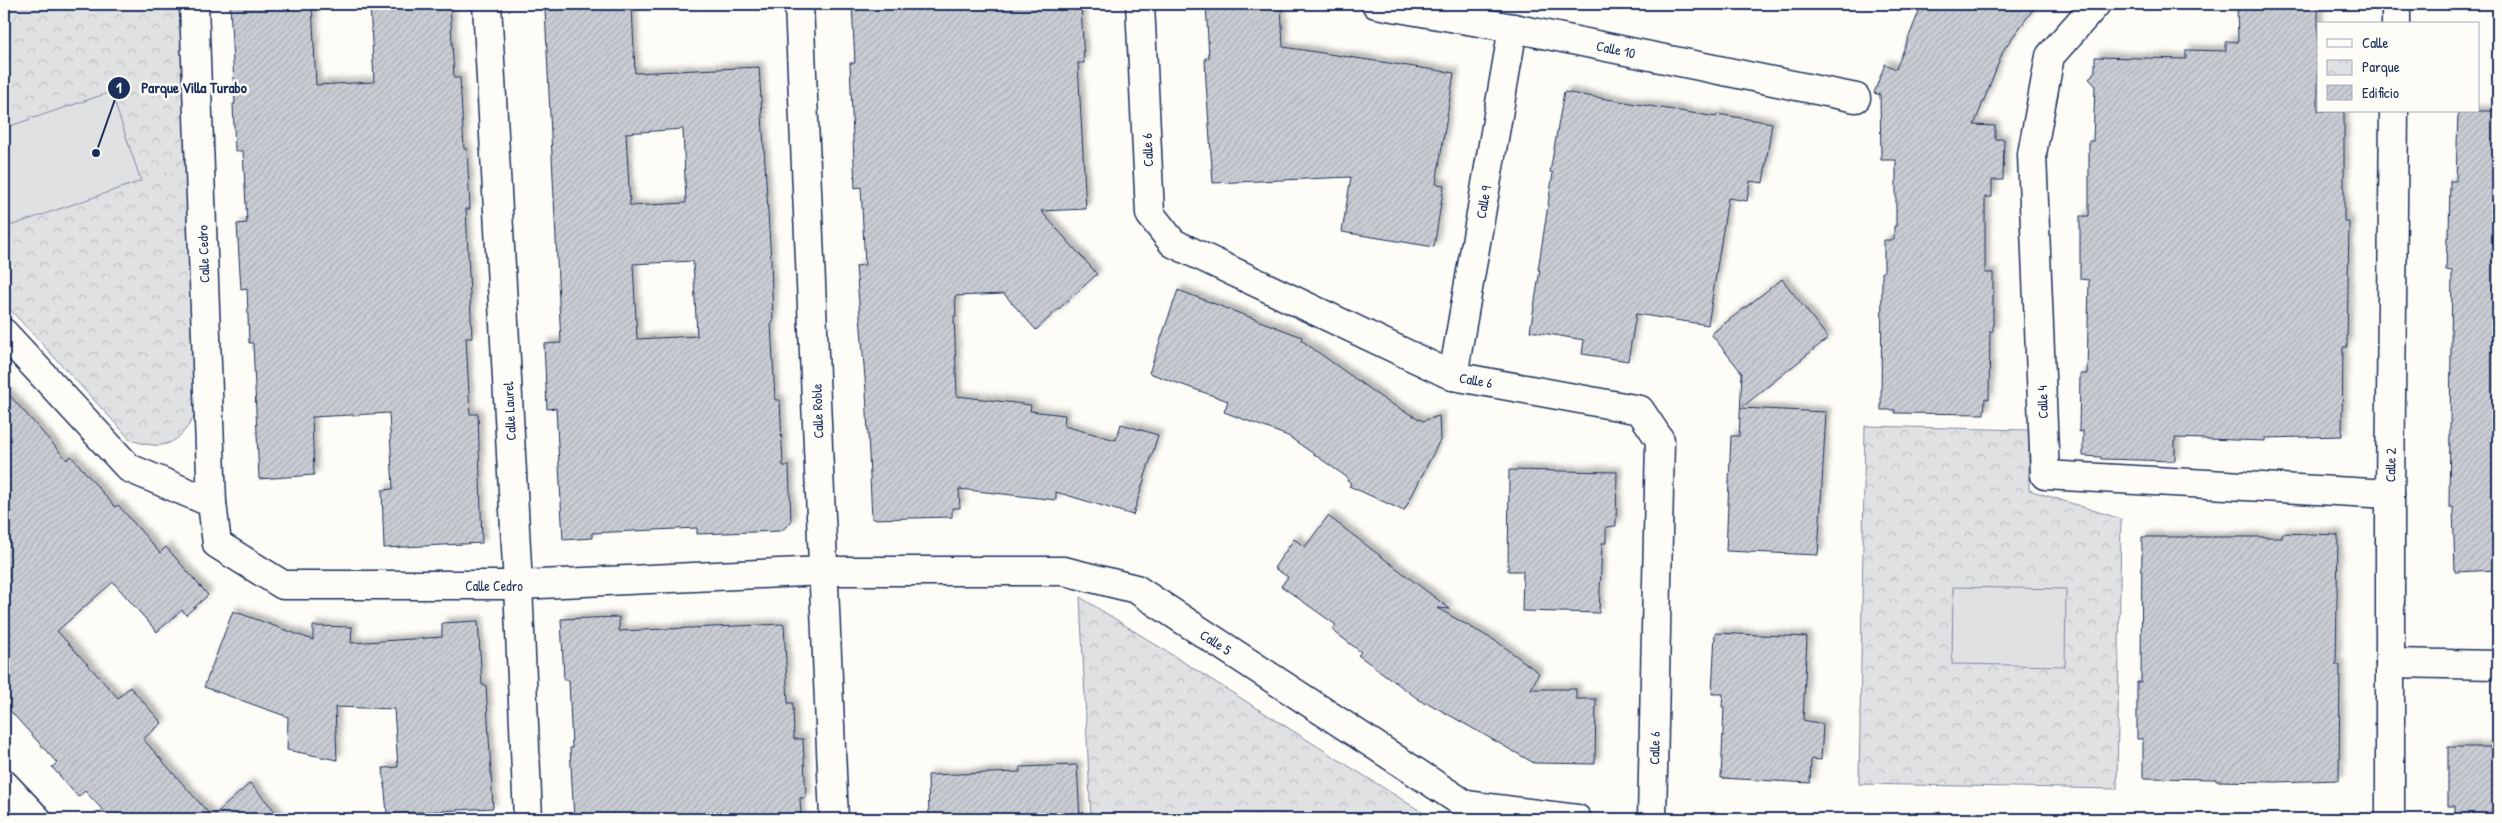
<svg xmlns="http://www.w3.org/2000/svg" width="2502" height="823" font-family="'Patrick Hand',sans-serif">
  <defs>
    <pattern id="park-crowns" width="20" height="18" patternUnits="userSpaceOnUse" patternTransform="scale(1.25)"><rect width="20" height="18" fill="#e0e1e3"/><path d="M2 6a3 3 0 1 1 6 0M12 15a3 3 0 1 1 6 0" fill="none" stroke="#c0c1c5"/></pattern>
    <pattern id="building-hatch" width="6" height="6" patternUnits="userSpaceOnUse" patternTransform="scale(1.25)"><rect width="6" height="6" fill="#c9ccd3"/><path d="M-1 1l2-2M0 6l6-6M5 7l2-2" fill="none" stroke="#acb0b8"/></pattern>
    <filter id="shadow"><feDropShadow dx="4.5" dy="-4.5" stdDeviation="2.5" flood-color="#0004"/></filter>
  </defs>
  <rect width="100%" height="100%" fill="#fdfcf7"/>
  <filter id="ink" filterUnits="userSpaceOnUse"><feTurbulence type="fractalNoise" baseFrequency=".02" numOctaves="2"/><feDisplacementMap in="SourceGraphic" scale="10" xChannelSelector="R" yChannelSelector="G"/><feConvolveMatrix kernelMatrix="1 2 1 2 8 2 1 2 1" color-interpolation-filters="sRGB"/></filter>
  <g filter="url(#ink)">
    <g fill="url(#park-crowns)" stroke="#7e88a0">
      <path d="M4,4H182L197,411C179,444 167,452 131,440L4,303Z"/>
      <polygon points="1865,426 2029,430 2029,490 2121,519 2117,789 1859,784"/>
      <polygon points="1080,597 1433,819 1091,819"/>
    </g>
    <g fill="#e0e1e3" stroke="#7e88a0">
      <polygon points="111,92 141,181 4,228 4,128"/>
      <polygon points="1953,587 2066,589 2065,666 1952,664"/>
    </g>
    <g fill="url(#building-hatch)" stroke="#1b2f5e" fill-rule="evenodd" filter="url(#shadow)">
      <polygon points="230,4 312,4 316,85 374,82 370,4 450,4 454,78 460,78 464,149 467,149 470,209 466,209 472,338 466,338 470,414 478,414 482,543 384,548 382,490 393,489 389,413 312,417 314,475 259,479 253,343 249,343 247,288 241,289 237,224 247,223 243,151 235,151 233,104 235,104"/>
      <polygon points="852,4 959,4 960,7 1081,4 1084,63 1078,63 1086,209 1041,211 1097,274 1036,330 1004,294 955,296 956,316 954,316 957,396 1031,405 1030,411 1065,415 1064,426 1116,440 1121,424 1158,435 1133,515 1056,492 1056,500 959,489 960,508 952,508 952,517 872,519 866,391 856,266 865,265 861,187 855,188 850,63 855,63"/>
      <polygon points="1206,4 1281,4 1283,47 1454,73 1436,184 1444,185 1434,247 1342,232 1351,177 1213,183 1206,82 1205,58 1209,58"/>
      <polygon points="1922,4 2037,4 2004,49 1974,125 1995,126 1995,139 2004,139 2003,180 1992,180 1992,197 1985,197 1985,273 1993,273 1993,331 1990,331 1989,399 1985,398 1984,414 1895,413 1895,410 1881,410 1882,272 1884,272 1884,240 1894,240 1894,226 1896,226 1896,160 1881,160 1880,95 1874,93 1885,64 1896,69"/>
      <polygon points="2237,4 2318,4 2318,111 2344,111 2344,221 2349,221 2347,347 2343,347 2342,436 2265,438 2265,441 2175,438 2175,461 2101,459 2101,457 2083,456 2083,431 2079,432 2080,374 2087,374 2089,280 2080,279 2080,216 2089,216 2089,141 2093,141 2095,85 2089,79 2095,71 2095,57 2186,59 2186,50 2226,51 2226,41 2238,42"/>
      <path d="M632,6L635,73L759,67L771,261L773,323H771L775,400H780L783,466H789L791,522L781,531L697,534V528L592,533V538L563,540L556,408L547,409L544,344L561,343L545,10ZM683,129L686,203L630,206L626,133ZM693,261L697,336L637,339L633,264Z"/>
      <polygon points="1564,92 1716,117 1717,114 1772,123 1763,183 1750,181 1747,201 1728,198 1708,325 1636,314 1628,361 1582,354 1584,340 1530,331 1540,270 1538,270 1553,173 1550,172"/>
      <polygon points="2458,111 2498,111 2498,570 2455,572 2453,507 2449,507 2452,271 2446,270 2447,237 2449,237 2450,181 2456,181"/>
      <polygon points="1782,279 1828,338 1741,408 1826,412 1818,555 1726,551 1731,436 1739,436 1742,373 1711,334"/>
      <polygon points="1178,290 1302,337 1301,340 1386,401 1423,421 1439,416 1440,440 1404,511 1349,486 1351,483 1347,481 1348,478 1288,436 1224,412 1228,401 1149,373"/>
      <polygon points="4,389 67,460 71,456 115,507 118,505 160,553 166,547 208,595 186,615 182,610 157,632 113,582 57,631 118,698 130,687 162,723 143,739 212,817 250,783 282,819 111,819 85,791 78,797 52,767 57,763 4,704"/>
      <polygon points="1509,470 1617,472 1616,526 1606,527 1606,543 1602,543 1599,613 1522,611 1523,571 1508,571"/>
      <polygon points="1328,516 1450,609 1437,608 1499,643 1539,673 1531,689 1576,689 1576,699 1596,699 1595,764 1534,763 1426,702 1425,704 1358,655 1361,652 1332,630 1336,625 1281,586 1288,577 1274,568 1294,539 1305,547"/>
      <polygon points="2282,533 2338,535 2336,665 2340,665 2339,780 2275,782 2216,781 2216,779 2143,778 2143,739 2137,739 2137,682 2141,682 2142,537 2282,537"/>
      <polygon points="233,611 313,640 313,626 352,627 351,643 442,637 442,623 478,621 482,685 486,685 493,808 387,814 383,768 398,767 394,709 335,707 337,760 287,750 288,717 204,687"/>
      <polygon points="619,617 619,631 784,624 788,703 793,703 794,739 803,739 806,798 800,798 801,819 574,819 570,748 572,748 569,680 564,680 561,619"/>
      <polygon points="1715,633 1807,637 1803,720 1823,724 1821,760 1811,759 1810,783 1721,778 1724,707 1722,707 1723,694 1712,694"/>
      <polygon points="2448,747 2498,747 2498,819 2455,819 2455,806 2448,806"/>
      <polygon points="1077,765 1080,819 929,819 928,775 1020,772 1020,767"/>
    </g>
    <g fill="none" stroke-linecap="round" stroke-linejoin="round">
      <defs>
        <g id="street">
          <polyline points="194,4 212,503 217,544 283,585 518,585 824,571 1064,571 1136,589 1466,805 1577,819"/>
          <polyline points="487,4 518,585 528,819"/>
          <polyline points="799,4 834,819"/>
          <polyline points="1140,4 1150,214 1173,243 1453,376 1640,410 1660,440 1652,819"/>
          <polyline points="1376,4 1513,28 1856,98"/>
          <polyline points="2096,4 2050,56 2032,154 2045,475 2390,494"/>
          <polyline points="2396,24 2396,4"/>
          <polyline points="4,333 129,468 212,503"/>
          <polyline points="1453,376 1513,28"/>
          <polyline points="2390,663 2498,665"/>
          <polyline points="4,784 37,819"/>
          <polyline points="2390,819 2390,494 2394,111"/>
        </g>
      </defs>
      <use href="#street" stroke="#1b2f5e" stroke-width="31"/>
      <use href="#street" stroke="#fdfcf7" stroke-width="28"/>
    </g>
  </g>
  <g text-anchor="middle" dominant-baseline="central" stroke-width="5" stroke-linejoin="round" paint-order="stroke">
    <g font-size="14" fill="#1b2f5e" stroke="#fdfcf7">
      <text transform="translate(1616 49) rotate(12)">Calle 10</text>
      <text transform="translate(1147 150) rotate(-93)">Calle 6</text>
      <text transform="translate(1483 202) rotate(-80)">Calle 9</text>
      <text transform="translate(203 254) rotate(-92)">Calle Cedro</text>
      <text transform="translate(1476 380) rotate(10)">Calle 6</text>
      <text transform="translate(2042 402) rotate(-92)">Calle 4</text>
      <text transform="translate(509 411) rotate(-93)">Calle Laurel</text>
      <text transform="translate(817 411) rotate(-92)">Calle Roble</text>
      <text transform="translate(2390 465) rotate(-89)">Calle 2</text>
      <text x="494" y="585">Calle Cedro</text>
      <text transform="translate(1216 642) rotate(33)">Calle 5</text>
      <text transform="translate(1654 748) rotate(-89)">Calle 6</text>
    </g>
  </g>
  <path fill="none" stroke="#1b2f5e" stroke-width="2" d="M96 153L119 88"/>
  <g fill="#1b2f5e" stroke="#fdfcf7" stroke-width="2">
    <circle cx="96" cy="153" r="5"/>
    <circle cx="119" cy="88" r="12"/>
  </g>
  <g font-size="15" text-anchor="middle" font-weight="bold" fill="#fff">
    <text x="119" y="93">1</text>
  </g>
  <g font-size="15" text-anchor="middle" font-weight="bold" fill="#1b2f5e" stroke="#fdfcf7" stroke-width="5" stroke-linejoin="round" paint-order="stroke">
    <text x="194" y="93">Parque Villa Turabo</text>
  </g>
  <rect width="2502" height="823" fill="none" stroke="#fdfcf7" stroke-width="20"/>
  <rect x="10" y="10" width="2482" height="803" fill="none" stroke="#1b2f5e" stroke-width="2" filter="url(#ink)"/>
  <rect x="2317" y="22" width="162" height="90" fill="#fdfcf7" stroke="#a3aaba"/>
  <rect x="2327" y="39" width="25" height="8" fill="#fdfcf7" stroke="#a3aaba"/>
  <text x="2362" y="48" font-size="15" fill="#1b2f5e">Calle</text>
  <rect x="2327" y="60" width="25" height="15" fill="url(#park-crowns)" stroke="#a3aaba"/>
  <text x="2362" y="72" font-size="15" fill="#1b2f5e">Parque</text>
  <rect x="2327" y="85" width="25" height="15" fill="url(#building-hatch)" stroke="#a3aaba"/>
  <text x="2362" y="98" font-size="15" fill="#1b2f5e">Edificio</text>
</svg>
